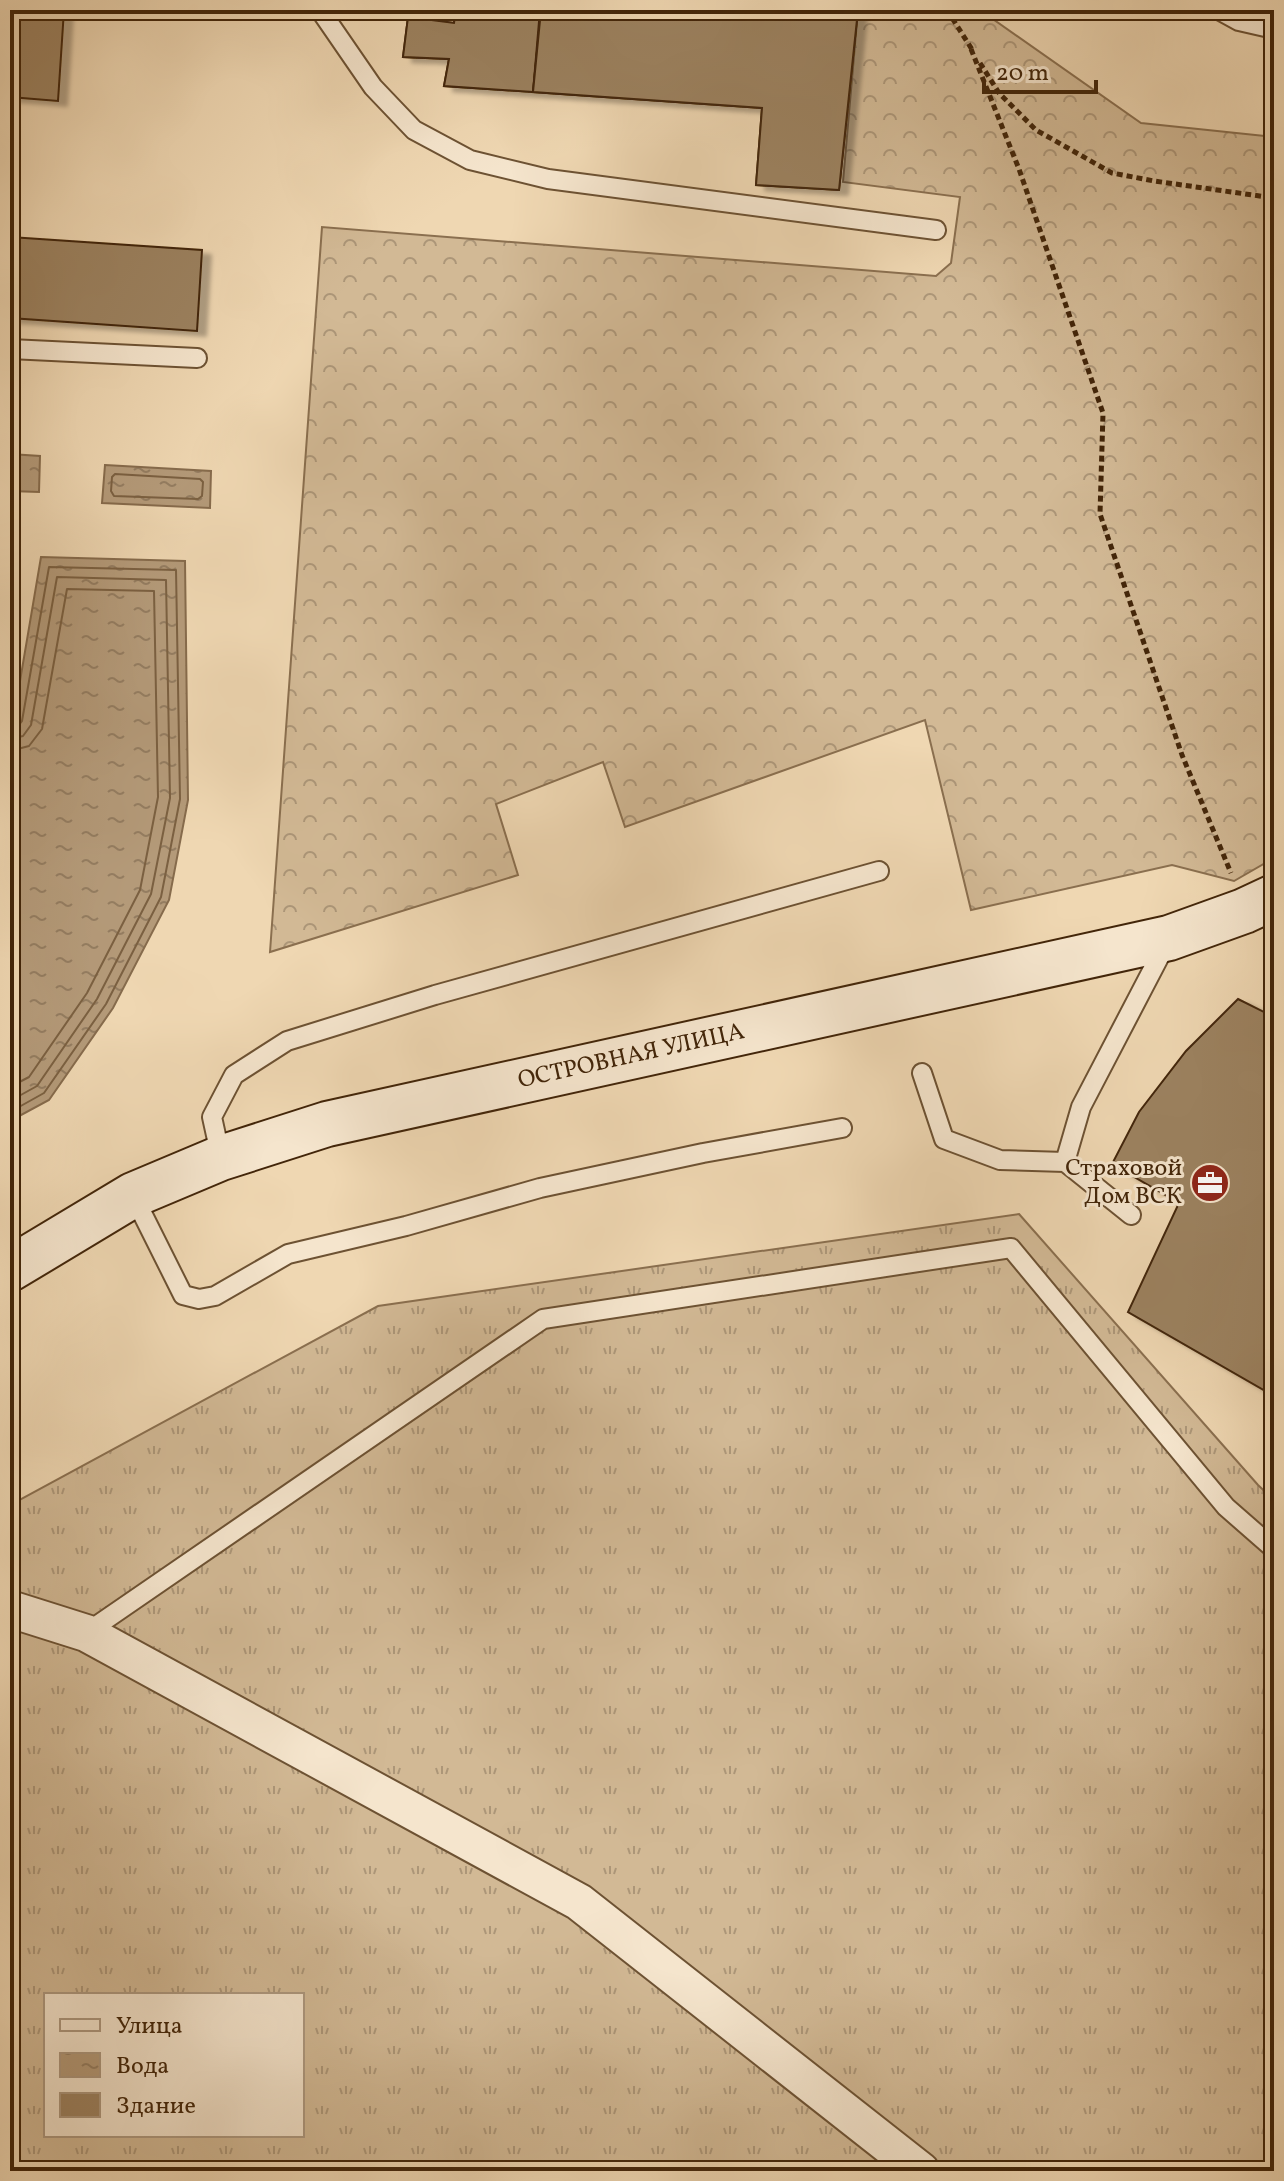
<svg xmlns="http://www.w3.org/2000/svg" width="1284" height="2181" font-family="Vollkorn,serif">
  <defs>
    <pattern id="grass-tufts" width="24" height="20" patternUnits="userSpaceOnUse" patternTransform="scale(2)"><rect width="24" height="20" fill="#d2b995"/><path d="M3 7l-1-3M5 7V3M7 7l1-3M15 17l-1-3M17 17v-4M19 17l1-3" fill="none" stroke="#ac9678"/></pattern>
    <pattern id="forest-crowns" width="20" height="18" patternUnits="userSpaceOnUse" patternTransform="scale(2)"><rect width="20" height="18" fill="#d2b995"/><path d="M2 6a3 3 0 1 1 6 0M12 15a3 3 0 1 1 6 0" fill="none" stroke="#ac9678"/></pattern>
    <pattern id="water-ripples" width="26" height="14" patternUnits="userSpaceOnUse" patternTransform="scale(2)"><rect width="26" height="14" fill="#b49a79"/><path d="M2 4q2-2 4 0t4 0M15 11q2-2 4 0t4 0" fill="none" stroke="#947d61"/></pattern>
    <filter id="shadow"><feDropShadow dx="9" dy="5" stdDeviation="2" flood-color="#0004"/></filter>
  </defs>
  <rect width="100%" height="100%" fill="#efd7b2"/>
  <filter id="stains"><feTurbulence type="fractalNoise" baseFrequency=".0025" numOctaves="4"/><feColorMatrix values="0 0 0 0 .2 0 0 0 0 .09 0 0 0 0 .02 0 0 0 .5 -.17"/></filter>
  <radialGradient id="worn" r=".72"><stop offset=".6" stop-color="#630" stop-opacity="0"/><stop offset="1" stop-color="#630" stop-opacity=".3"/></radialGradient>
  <path fill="url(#grass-tufts)" stroke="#8a6f4f" stroke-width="2" fill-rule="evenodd" d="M1019,1214L1258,1485L1274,1500V2171H10V1505L378,1306ZM46,1995H302V2135H46Z"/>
  <polygon fill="url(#forest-crowns)" stroke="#8a6f4f" stroke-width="2" points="858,10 980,10 1141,123 1274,137 1274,858 1234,881 1172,865 971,910 925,720 625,827 603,762 496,804 518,875 270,952 322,227 936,276 951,263 960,197 843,182"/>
  <g fill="url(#water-ripples)" stroke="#866b4c" stroke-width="2">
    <polygon points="10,454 40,456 39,492 10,491"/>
    <polygon points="105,465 211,471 210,508 102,503"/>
    <polygon points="41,557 185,561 188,800 169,900 113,1008 49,1100 10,1121 10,740"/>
  </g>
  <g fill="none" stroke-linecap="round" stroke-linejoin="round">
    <g stroke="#7b6041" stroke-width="2">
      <polygon points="115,474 200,479 203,482 202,496 198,499 114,496 111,491 112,477"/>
      <polyline points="10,728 17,727 22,721 49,567 176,570 180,799 161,897 106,1004 44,1093 10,1112"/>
      <polyline points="10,739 23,736 31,725 57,577 166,580 170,798 151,894 97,999 37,1086 10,1101"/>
      <polyline points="10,751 29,746 42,729 67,589 154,591 158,797 140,890 87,993 29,1077 10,1087"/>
    </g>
  </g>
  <g fill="#9c8261" stroke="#422509" stroke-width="2" filter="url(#shadow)">
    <polygon points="10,10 64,10 58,101 10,97"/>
    <polygon points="456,10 540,10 533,92 444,86 449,59 403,57 408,17 454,23"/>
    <polygon points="456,10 541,10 533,92 444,86 449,59 403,57 408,17 454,23"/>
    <polygon points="540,10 858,10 839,190 756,185 762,108 533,92"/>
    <polygon points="541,10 858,10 839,190 756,185 762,108 533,92"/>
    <polygon points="10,237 202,250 197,331 10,318"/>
    <polygon points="1238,999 1274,1017 1274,1396 1128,1312 1179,1203 1112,1164 1139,1112 1186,1051"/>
  </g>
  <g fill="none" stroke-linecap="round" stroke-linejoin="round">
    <defs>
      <g id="lane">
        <polyline points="320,10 373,87 414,130 470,160 548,179 936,230"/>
        <polyline points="1219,10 1239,21 1274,29"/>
        <polyline points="10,349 197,358"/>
        <polyline points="922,1073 944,1139 1000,1160 1065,1162 1131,1215"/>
        <polyline points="221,1158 212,1117 234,1075 287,1041 435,995 879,871"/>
        <polyline points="1065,1162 1081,1107 1166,944"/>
        <polyline points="133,1195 183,1295 199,1299 215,1296 288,1254 406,1226 540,1188 703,1153 842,1128"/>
        <polyline points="86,1633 543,1319 1011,1248 1226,1507 1274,1549"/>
      </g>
      <polyline id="street" points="10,1609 86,1633 579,1902 921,2171"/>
      <g id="secondary">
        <path id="s1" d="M10,1269L133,1195L221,1158L327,1124L1169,938L1244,911L1274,897"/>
      </g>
    </defs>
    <use href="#lane" stroke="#6d5233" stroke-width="22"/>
    <use href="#street" stroke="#6d5233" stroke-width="40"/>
    <use href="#secondary" stroke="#422509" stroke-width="48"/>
    <g stroke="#422509" stroke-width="5" stroke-dasharray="6 4" stroke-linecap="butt">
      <polyline points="947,10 973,51"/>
      <polyline points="971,49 1019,169 1103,413 1100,514 1182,755 1231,873"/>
      <polyline points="980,63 999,93 1036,130 1112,173 1154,181 1274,198"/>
    </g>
    <use href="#lane" stroke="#f5e5cd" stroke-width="18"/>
    <use href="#street" stroke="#f5e5cd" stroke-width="36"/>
    <use href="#secondary" stroke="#f5e5cd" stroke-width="44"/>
  </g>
  <defs>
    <symbol id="office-disc" viewBox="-11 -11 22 22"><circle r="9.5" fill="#8f2418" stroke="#f5e5cd"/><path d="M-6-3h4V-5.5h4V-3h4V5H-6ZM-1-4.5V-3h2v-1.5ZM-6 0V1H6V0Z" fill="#fff"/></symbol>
  </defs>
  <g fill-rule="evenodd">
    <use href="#office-disc" x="1188" y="1161" width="44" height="44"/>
  </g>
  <g text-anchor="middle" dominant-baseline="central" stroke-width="6" stroke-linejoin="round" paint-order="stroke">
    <g font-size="24" fill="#422509" stroke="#f5e5cd">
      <text stroke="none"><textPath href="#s1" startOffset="662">ОСТРОВНАЯ УЛИЦА</textPath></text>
    </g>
    <g font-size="24" fill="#422509" stroke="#f5e5cd" text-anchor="end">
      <text x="1182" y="1169">Страховой<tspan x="1182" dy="28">Дом ВСК</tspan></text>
    </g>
  </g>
  <rect width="1284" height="2181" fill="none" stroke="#efd7b2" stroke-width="40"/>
  <rect x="12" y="12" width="1260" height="2157" fill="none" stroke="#422509" stroke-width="4"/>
  <rect x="20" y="20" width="1244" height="2141" fill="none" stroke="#422509" stroke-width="2"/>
  <rect x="44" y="1993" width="260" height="144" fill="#f5e5cd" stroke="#ad987f" stroke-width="2"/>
  <rect x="60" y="2019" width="40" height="12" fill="#f5e5cd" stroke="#ad987f" stroke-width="2"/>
  <text x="116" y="2033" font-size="24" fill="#422509">Улица</text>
  <rect x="60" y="2053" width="40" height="24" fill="url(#water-ripples)" stroke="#ad987f" stroke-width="2"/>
  <text x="116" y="2073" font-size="24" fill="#422509">Вода</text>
  <rect x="60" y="2093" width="40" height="24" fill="#9c8261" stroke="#ad987f" stroke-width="2"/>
  <text x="116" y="2113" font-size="24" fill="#422509">Здание</text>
  <path d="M984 80v12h112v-12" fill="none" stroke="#422509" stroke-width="4"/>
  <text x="996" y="80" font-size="24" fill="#422509" stroke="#f5e5cd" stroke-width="6" paint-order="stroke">20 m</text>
  <rect width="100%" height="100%" filter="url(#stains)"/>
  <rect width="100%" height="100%" fill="url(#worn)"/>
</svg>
